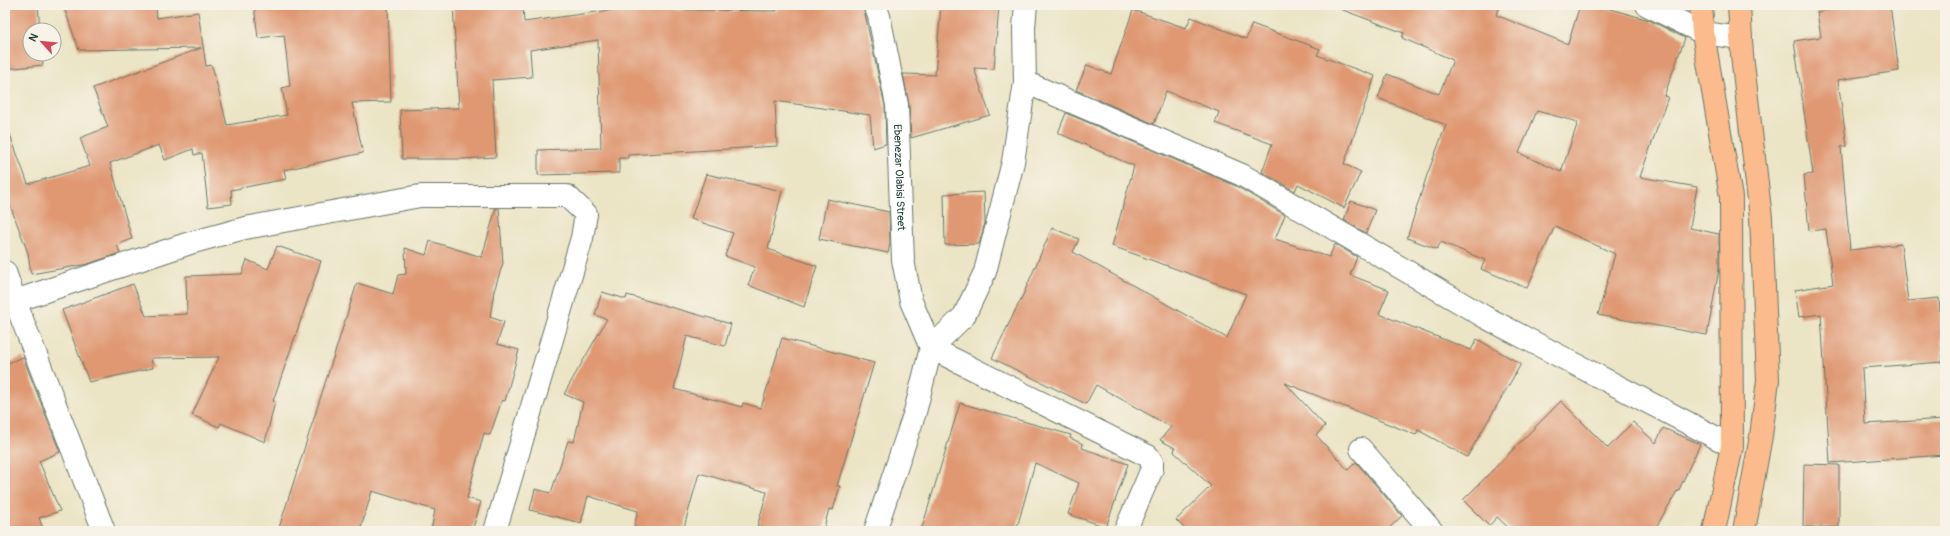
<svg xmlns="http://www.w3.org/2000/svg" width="1950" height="536" font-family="Pangolin,sans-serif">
  <rect width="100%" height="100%" fill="#f7f3e8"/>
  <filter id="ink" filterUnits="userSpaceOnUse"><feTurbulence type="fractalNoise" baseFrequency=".025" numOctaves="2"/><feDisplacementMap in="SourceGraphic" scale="8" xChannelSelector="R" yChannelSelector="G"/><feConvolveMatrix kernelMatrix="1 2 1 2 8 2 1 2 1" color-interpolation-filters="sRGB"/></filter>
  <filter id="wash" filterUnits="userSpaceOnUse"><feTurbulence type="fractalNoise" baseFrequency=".012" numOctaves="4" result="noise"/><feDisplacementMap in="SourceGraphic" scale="16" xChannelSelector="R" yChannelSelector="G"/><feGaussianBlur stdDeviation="0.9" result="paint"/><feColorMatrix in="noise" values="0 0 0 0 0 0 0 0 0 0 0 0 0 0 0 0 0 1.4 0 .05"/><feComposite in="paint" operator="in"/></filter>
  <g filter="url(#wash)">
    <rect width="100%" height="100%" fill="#ebe4c5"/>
    <g id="blocks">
      <g fill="#df9872" fill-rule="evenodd">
        <polygon points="5,5 38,5 40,30 30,30 30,54 42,54 43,65 5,69"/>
        <polygon points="63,5 156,5 157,18 198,12 206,66 211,65 213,69 227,125 287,115 282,88 290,86 284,35 258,38 254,5 388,5 391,102 352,103 363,153 284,170 286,179 231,190 232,204 208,207 202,153 194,155 193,149 165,160 159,145 110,163 132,239 117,245 120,253 88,264 31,274 28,253 5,192 5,130 8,129 28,184 90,166 80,138 108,127 93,88 201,48 79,50"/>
        <polygon points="453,5 523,5 524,22 618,9 777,11 774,5 863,5 885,106 886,144 873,148 870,115 775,101 777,146 628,155 628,158 619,158 619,173 538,175 538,150 601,148 598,40 530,50 532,77 492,80 496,157 463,159 402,159 400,110 459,108"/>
        <polygon points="941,5 999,5 994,69 974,68 990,115 911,138 909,104 903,74 935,75"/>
        <path d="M1336,5H1501L1496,15L1568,44L1580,5H1596L1649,20L1685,38L1664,96L1668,97L1640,177L1697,187L1690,228L1719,234V269L1707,335L1598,315L1615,254L1555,226L1527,288L1481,269L1485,260L1441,242L1437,249L1407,238L1427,175L1446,125L1378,98L1387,74L1439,94L1453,60L1402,38L1404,33L1335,7ZM1537,111L1578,122L1561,172L1519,153Z"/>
        <polygon points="1858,5 1890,5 1899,71 1838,80 1847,146 1841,147 1850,250 1901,244 1908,301 1939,298 1943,362 1862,368 1865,424 1945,419 1945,455 1830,463 1821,314 1799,317 1795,290 1833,284 1826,229 1809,231 1804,175 1813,174 1794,41 1821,37 1817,12"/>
        <polygon points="1133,10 1186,28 1191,17 1246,39 1252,24 1320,49 1317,55 1375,76 1344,164 1361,172 1344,208 1298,184 1295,191 1262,172 1272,144 1215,123 1219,112 1166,91 1154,124 1076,90 1087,65 1111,74"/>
        <polygon points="1066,113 1236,186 1285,215 1275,239 1329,257 1335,244 1357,257 1350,275 1389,290 1379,314 1471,350 1477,339 1521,364 1467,457 1418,430 1416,435 1285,383 1325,426 1316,435 1348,470 1356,462 1402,516 1386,531 1187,531 1176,520 1211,486 1174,452 1175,448 1160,440 1171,427 1096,385 1086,404 992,358 1023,295 1052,228 1079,239 1073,252 1227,338 1246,294 1112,246 1134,166 1058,133"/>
        <polygon points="706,174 782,191 768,249 817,266 804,307 748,285 755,267 725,256 733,233 691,219"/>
        <polygon points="984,192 985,223 979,244 945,245 944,194"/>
        <polygon points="827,199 889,212 890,243 888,253 819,239"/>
        <polygon points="1351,201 1375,210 1366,233 1344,220"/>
        <polygon points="496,208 499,208 503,263 494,291 490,317 504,322 497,344 519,350 505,401 502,400 490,435 484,433 467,498 481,502 472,531 431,531 435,510 372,491 360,531 278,531 357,283 393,294 398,275 406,274 405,248 426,255 430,241 482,257"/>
        <polygon points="277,246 321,261 273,401 275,402 265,442 221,423 219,427 192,415 219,357 151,358 153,368 89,382 62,310 133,284 146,316 187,314 186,276 242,274 247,260 268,269"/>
        <polygon points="602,292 626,299 627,295 731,324 725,346 687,336 674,389 742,407 743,403 761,408 782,338 874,363 837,486 840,486 833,510 829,509 823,531 756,531 767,492 699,473 683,531 633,531 638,511 588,496 581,523 530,510 535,489 551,493 568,441 574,442 583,402 564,394 607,319 595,315"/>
        <polygon points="23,357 60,452 39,461 60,511 39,518 44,531 5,531 5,364"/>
        <polygon points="1561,401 1608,448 1633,422 1656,443 1663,428 1700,444 1678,492 1677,491 1654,531 1512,531 1497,517 1489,526 1463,500"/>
        <polygon points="960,403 1071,435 1070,438 1083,444 1082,448 1128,464 1106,527 1068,514 1079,483 1035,463 1016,531 921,531"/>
        <polygon points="1804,464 1839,465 1839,527 1803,527"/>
      </g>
    </g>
  </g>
  <g filter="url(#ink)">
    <use href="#blocks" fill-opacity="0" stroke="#667767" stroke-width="1"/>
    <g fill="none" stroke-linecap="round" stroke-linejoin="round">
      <defs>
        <g id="minor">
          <path id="s1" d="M875,5L879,16L897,105L903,260L911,301L931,348L1148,456L1152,462V469L1125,531"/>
          <polyline points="1647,5 1703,33 1741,38"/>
          <polyline points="1025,82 1242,175 1485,317 1732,446"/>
          <polyline points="5,272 15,301 104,531"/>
          <polyline points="15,301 190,243 245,228 420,196 567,196 586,214 582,238 495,531"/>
          <polyline points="1361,449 1432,531"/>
          <polyline points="875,531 915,412 931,348 964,316 985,272 1013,162 1025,82 1024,27 1026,5"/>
        </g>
        <g id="major">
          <polyline points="1701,5 1703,33 1731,197 1732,446 1714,531"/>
          <polyline points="1739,5 1742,55 1761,218 1768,380 1761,436 1744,531"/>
        </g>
      </defs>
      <use href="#minor" stroke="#667767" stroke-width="24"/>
      <use href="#major" stroke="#667767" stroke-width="24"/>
      <use href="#minor" stroke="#fff" stroke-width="22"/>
      <use href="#major" stroke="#fbbb8d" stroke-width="22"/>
    </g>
  </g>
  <g text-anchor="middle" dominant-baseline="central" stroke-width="3" stroke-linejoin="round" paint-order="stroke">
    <g font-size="11" fill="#1f3d34" stroke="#f7f3e8">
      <text stroke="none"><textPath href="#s1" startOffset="175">Ebenezar Olabisi Street</textPath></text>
    </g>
  </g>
  <rect width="1950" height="536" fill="none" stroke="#f7f3e8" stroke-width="20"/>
  <g transform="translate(42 42) rotate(297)"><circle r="19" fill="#f7f3e8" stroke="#a1aaa0"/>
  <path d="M0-3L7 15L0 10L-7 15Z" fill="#d1495b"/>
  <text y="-6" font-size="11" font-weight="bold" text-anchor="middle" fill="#1f3d34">N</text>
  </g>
</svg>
